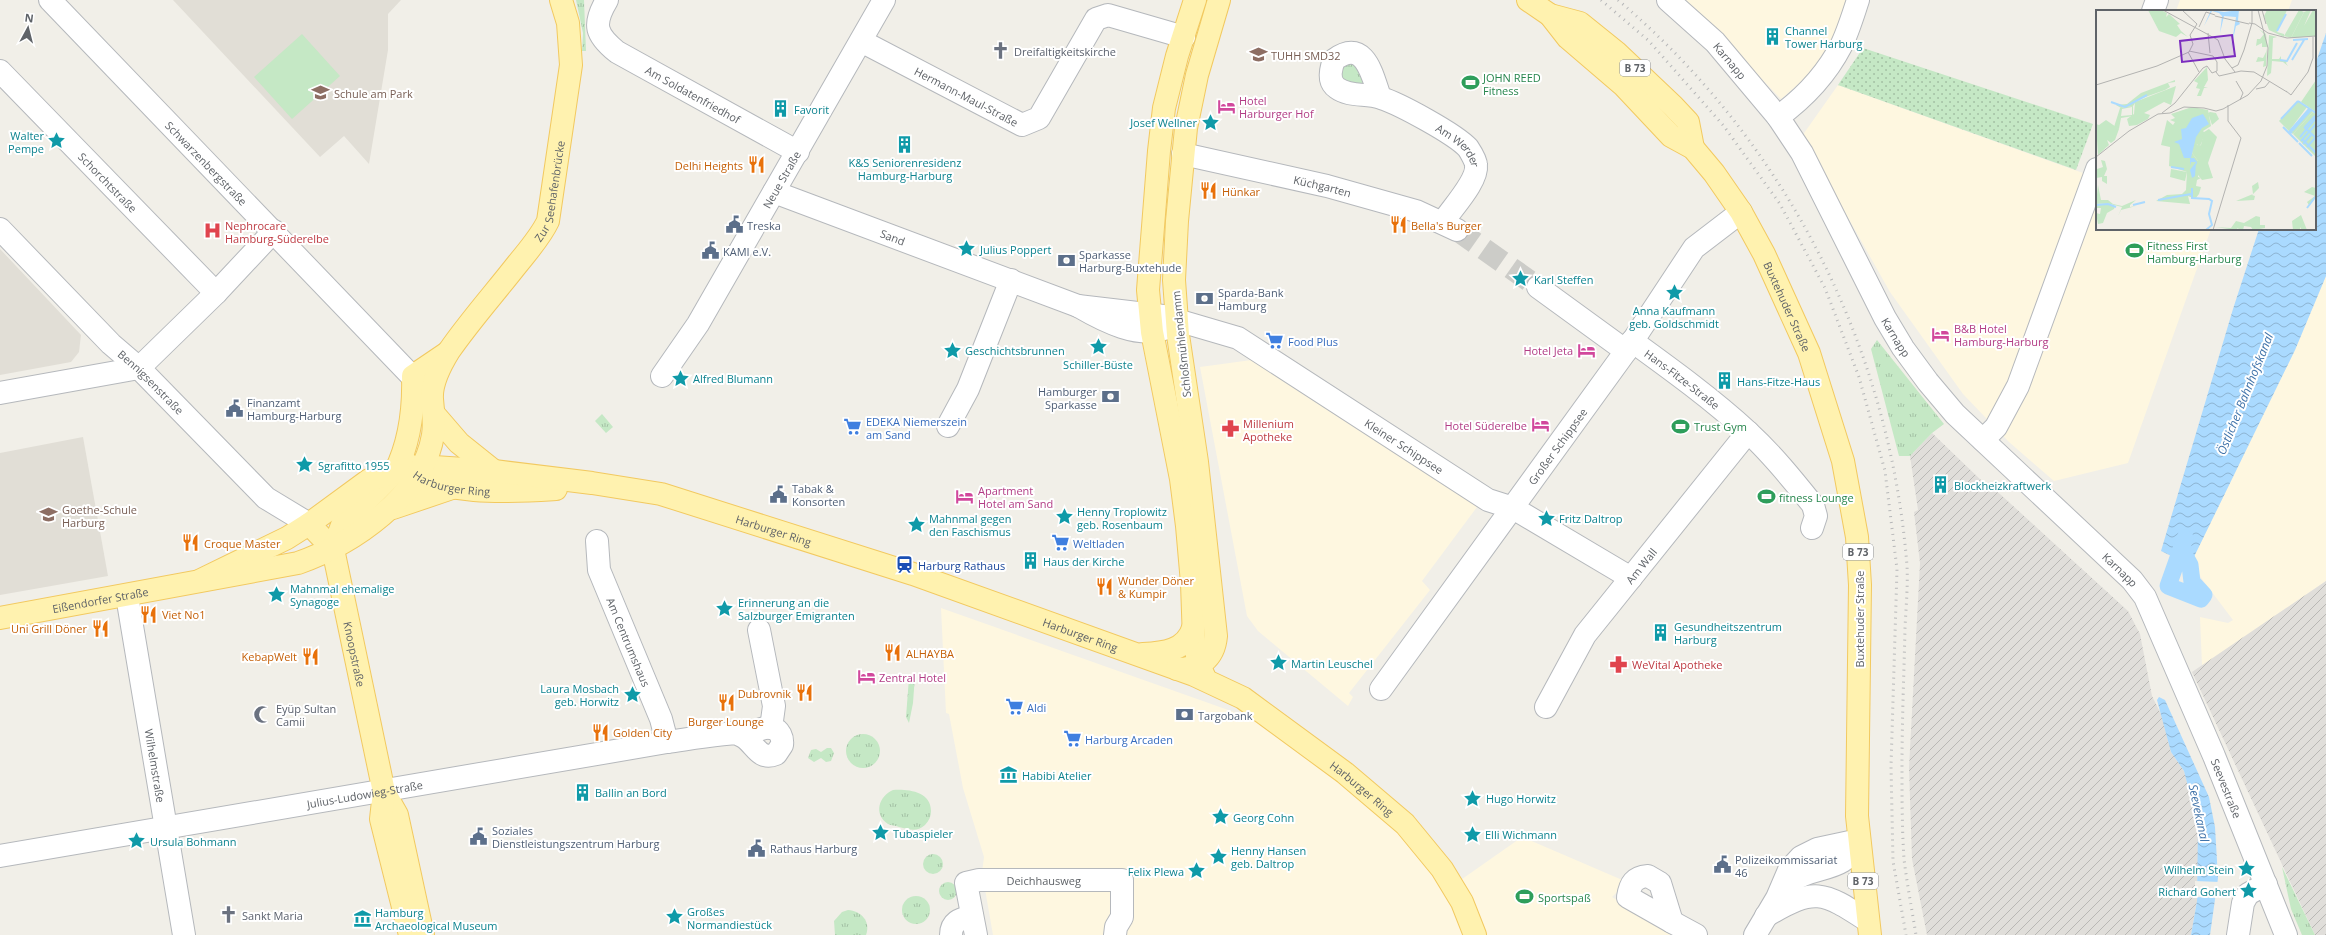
<svg xmlns="http://www.w3.org/2000/svg" width="2326" height="935" font-family="'Open Sans',sans-serif">
  <defs>
    <pattern id="industrial-furrows" width="10" height="10" patternUnits="userSpaceOnUse"><rect width="10" height="10" fill="#e0deda"/><path d="M-1 1l2-2M0 10L10 0M9 11l2-2" fill="none" stroke="#b9b8b5"/></pattern>
    <pattern id="grass-tufts" width="24" height="20" patternUnits="userSpaceOnUse"><rect width="24" height="20" fill="#c5e8c5"/><path d="M3 7l-1-3M5 7V3M7 7l1-3M15 17l-1-3M17 17v-4M19 17l1-3" fill="none" stroke="#a3c0a4"/></pattern>
    <pattern id="park-dots" width="8" height="8" patternUnits="userSpaceOnUse"><rect width="8" height="8" fill="#c5e8c5"/><path d="M2 2h.1M6 6h.1" fill="none" stroke="#a3c0a4" stroke-width="1.8" stroke-linecap="round"/></pattern>
    <pattern id="water-waves" width="16" height="10" patternUnits="userSpaceOnUse"><rect width="16" height="10" fill="#aadaff"/><path d="M0 5q4-4 8 0t8 0" fill="none" stroke="#8eb4d2"/></pattern>
  </defs>
  <rect width="100%" height="100%" fill="#f1efe8"/>
  <g fill="#fef7e0">
    <polygon points="1686,0 1849,0 1843,23 1825,55 1808,76 1781,99"/>
    <polygon points="2180,0 2292,0 2288,11 2176,11"/>
    <polygon points="1838,85 2097,178 2097,229 2211,229 2128,463 2054,481 2009,442 1963,394 1890,292 1802,136"/>
    <polygon points="2326,276 2326,581 2202,666 2200,617 2228,623 2233,620 2202,579 2198,572 2190,565 2295,350"/>
    <polygon points="1259,359 1442,476 1477,507 1422,581 1430,590 1349,693 1353,697 1348,706 1258,631 1247,616 1200,367"/>
    <polygon points="941,608 1248,717 1321,760 1390,822 1445,891 1522,837 1627,882 1612,897 1679,935 993,935 982,872 984,857 963,788 949,714 946,713"/>
  </g>
  <g fill="url(#industrial-furrows)">
    <polygon points="1932,433 1983,482 2000,494 2128,611 2140,634 2152,696 2162,716 2171,752 2184,771 2199,826 2197,901 2191,935 1927,935 1912,859 1909,768 1920,563 1914,512 1918,510 1910,456"/>
    <polygon points="2326,581 2326,935 2315,935 2192,672"/>
  </g>
  <g fill="#e1ded6">
    <polygon points="173,0 401,0 388,14 388,50 369,164 344,136 320,157"/>
    <polygon points="0,249 81,335 79,352 71,362 0,375"/>
    <polygon points="83,437 108,576 0,595 0,453"/>
  </g>
  <g fill="url(#grass-tufts)">
    <polygon points="576,0 584,0 586,51 582,51 583,33"/>
    <polygon points="1357,62 1368,86 1351,85 1341,79 1340,67"/>
    <polygon points="1877,340 1944,424 1932,433 1910,456 1899,456 1871,349"/>
    <polygon points="602,414 613,427 606,433 595,421"/>
    <polygon points="911,675 915,675 913,703 909,723 906,717 909,678"/>
    <circle cx="863" cy="751" r="17"/>
    <polygon points="827,748 831,748 834,753 831,761 826,762 821,758 814,762 808,758 811,750 816,749 821,752"/>
    <path d="M893,790C907,789 931,791 931,811C931,816 929,821 925,825C916,833 909,829 899,827C895,825 892,826 888,824C873,814 879,796 893,790Z"/>
    <circle cx="933" cy="864" r="10"/>
    <polygon points="2282,867 2315,935 2302,935 2291,909"/>
    <circle cx="948" cy="891" r="9"/>
    <circle cx="916" cy="910" r="14"/>
    <path d="M848,910C861,911 871,921 866,935H835L834,921L842,912Z"/>
  </g>
  <polygon fill="url(#park-dots)" points="1863,48 2093,124 2076,170 1838,85"/>
  <polygon fill="#c5e8c5" points="302,34 340,76 292,119 254,77"/>
  <g fill="url(#water-waves)">
    <polygon points="2326,33 2326,276 2295,350 2190,565 2161,551 2233,309 2259,229 2315,229 2315,65"/>
    <polygon points="2159,697 2165,700 2209,797 2215,827 2218,878 2210,935 2191,935 2197,901 2198,826 2184,771 2171,752 2157,700"/>
  </g>
  <polygon fill="#f1efe8" points="2195,881 2220,882 2218,898 2195,897"/>
  <g fill="none" stroke-linecap="round" stroke-linejoin="round">
    <polyline stroke="#aadaff" stroke-width="17" points="2181,549 2190,565 2192,582 2204,595 2201,599 2168,586 2185,538"/>
    <polyline stroke="#ccccc8" stroke-width="22" stroke-dasharray="22 11" stroke-linecap="butt" points="1457,230 1538,287"/>
    <defs>
      <g id="minor">
        <path id="s1" d="M50,0L426,391"/>
        <path id="s2" d="M607,0C592,25 596,35 617,52L798,152"/>
        <path id="s3" d="M1668,0L1715,42L1778,117L1802,153L1885,318L1903,348L1928,382L1955,414L2132,580L2145,597L2214,756L2286,935"/>
        <polyline points="2153,11 2157,0"/>
        <path id="s4" d="M861,41L1022,125L1039,118L1096,19L1108,15L1184,37"/>
        <path id="s5" d="M0,71L216,293"/>
        <path id="s6" d="M1380,97C1372,75 1365,37 1334,60C1331,68 1327,81 1337,88C1349,97 1367,93 1381,98C1400,104 1455,134 1468,148C1470,151 1476,161 1476,165C1478,181 1452,208 1443,222"/>
        <path d="M1778,117C1804,98 1826,75 1841,46C1848,32 1853,15 1858,0"/>
        <path id="s7" d="M1183,154L1327,186L1416,211L1457,230"/>
        <path id="s8" d="M774,192L1078,306C1102,320 1141,341 1169,327"/>
        <path id="s9" d="M0,229L111,344L139,368L266,498L309,524"/>
        <polyline points="1538,287 1626,351"/>
        <path id="s10" d="M1078,306L1163,316L1238,338L1488,500L1513,508L1631,578"/>
        <path id="s11" d="M1632,341C1672,370 1712,399 1748,432C1772,454 1793,480 1813,505L1816,516L1812,528"/>
        <path id="s12" d="M662,376L698,324L884,0"/>
        <polyline points="0,393 139,368 216,293 274,231"/>
        <polyline points="948,426 968,389 1011,280"/>
        <polyline points="1983,440 1996,427 2018,386 2097,169"/>
        <path id="s13" d="M597,541L599,570L661,719L667,742"/>
        <path id="s14" d="M127,596L184,935"/>
        <polyline points="759,630 774,706 771,728"/>
        <path id="s15" d="M1381,689L1626,351L1694,248L1741,212"/>
        <path id="s16" d="M1546,707L1585,635L1748,432"/>
        <path id="s17" d="M0,856L667,742C695,738 723,733 751,732C758,731 765,726 772,728C780,730 783,738 782,745L776,754C754,763 755,733 730,733"/>
        <path d="M1648,876L1660,883L1672,922L1628,897C1630,884 1634,877 1648,876Z"/>
        <path d="M1781,892C1785,888 1788,884 1792,881C1815,864 1846,874 1859,840"/>
        <path d="M1766,916C1815,887 1822,891 1868,921"/>
        <polyline points="1672,922 1696,935"/>
        <path d="M951,935C951,921 961,919 972,916"/>
        <path id="s18" d="M976,935L966,883L979,880H1122V917L1116,927L1115,935"/>
        <polyline points="1755,935 1777,898 1789,870 1801,857 1817,849 1859,840"/>
        <polyline points="2238,935 2243,903 2248,894 2266,884"/>
      </g>
      <g id="major">
        <polyline points="1195,0 1177,56 1164,108 1159,151 1148,290 1152,332 1181,479 1187,526 1192,583 1194,641 1199,665 1204,676"/>
        <polyline points="1528,0 1550,15 1580,23 1616,52 1673,106 1688,122 1693,148"/>
        <path id="s19" d="M1550,15L1568,38L1624,86L1671,136L1693,148L1714,173L1741,212L1764,254L1809,353L1843,461L1857,537L1860,585L1857,816L1870,935"/>
        <polyline points="434,414 459,443 494,471"/>
        <path id="s20" d="M409,465C427,498 523,491 556,489"/>
        <polyline points="393,508 455,487"/>
        <path id="s21" d="M309,524L333,549L384,792L397,815L423,935"/>
        <path d="M333,549L342,525L395,472C410,442 414,409 413,376L447,353"/>
        <path id="s22" d="M201,580L287,538L309,524L369,480L411,468L434,467L494,471L592,483L661,494L913,574L1194,675L1243,698L1345,773L1405,824L1442,869L1462,902L1475,935"/>
        <path id="s23" d="M0,618L298,563C352,544 423,497 433,435C435,423 433,412 432,399C431,383 441,364 449,351C469,322 493,295 515,267C526,253 540,238 548,221L571,65L568,23L561,0"/>
        <path d="M1143,654C1163,653 1186,651 1193,628"/>
        <path d="M1177,669C1199,669 1214,659 1216,636L1197,462L1178,335L1174,280L1177,221L1186,128L1197,75L1219,0"/>
        <polyline points="384,792 381,819 410,935"/>
      </g>
    </defs>
    <use href="#minor" stroke="#b5b8bc" stroke-width="24"/>
    <use href="#major" stroke="#f2c960" stroke-width="24"/>
    <use href="#minor" stroke="#fff" stroke-width="22"/>
    <use href="#major" stroke="#fff2af" stroke-width="22"/>
    <g stroke="#b6b7b8" stroke-width="3" stroke-dasharray="1 5" stroke-linecap="butt">
      <polyline points="1601,0 1649,41 1723,125 1780,204 1825,288 1859,377 1885,471 1897,569 1891,766 1893,861 1906,935"/>
      <path d="M1618,0C1786,142 1890,347 1907,566C1908,586 1906,607 1905,628C1904,674 1902,720 1902,766C1902,797 1902,829 1904,859C1907,884 1912,910 1916,935"/>
    </g>
  </g>
  <defs>
    <symbol id="building-bare" viewBox="-9 -9 18 18"><path d="M-4-6H4V6H1V3H-1V6H-4ZM-2.5-4.3h1.7v1.8h-1.7ZM.8-4.3h1.7v1.8H.8ZM-2.5-1h1.7V.8h-1.7ZM.8-1h1.7V.8H.8Z" fill="#0f9aa8" stroke="#fff" stroke-width="2.5" paint-order="stroke"/></symbol>
    <symbol id="church-bare" viewBox="-9 -9 18 18"><path d="M-1.2-6h2.4v3.5h3.3v2.4h-3.3V6h-2.4V-.1h-3.3v-2.4h3.3Z" fill="#6b7280" stroke="#fff" stroke-width="2.5" paint-order="stroke"/></symbol>
    <symbol id="university-bare" viewBox="-9 -9 18 18"><path d="M0-5L7-2L0 1L-7-2ZM-4 1L0 2.5L4 1V4Q0 6-4 4Z" fill="#8d6e63" stroke="#fff" stroke-width="2.5" paint-order="stroke"/></symbol>
    <symbol id="stadium-bare" viewBox="-9 -9 18 18"><path d="M0-5a6.5 5 0 1 0 0 10a6.5 5 0 1 0 0-10ZM-3.5-1.8h7v3.6h-7Z" fill="#2e9e5b" stroke="#fff" stroke-width="2.5" paint-order="stroke"/></symbol>
    <symbol id="school-bare" viewBox="-9 -9 18 18"><path d="M0-5L7-2L0 1L-7-2ZM-4 1L0 2.5L4 1V4Q0 6-4 4Z" fill="#8d6e63" stroke="#fff" stroke-width="2.5" paint-order="stroke"/></symbol>
    <symbol id="hotel-bare" viewBox="-9 -9 18 18"><path d="M-6-4.5h1.5V1H6V5H4.5V3h-9V5H-6ZM-4 0a1.8 1.8 0 1 1 3.6 0ZM.5 0V-2.5h3Q6-2.5 6 0Z" fill="#d1479c" stroke="#fff" stroke-width="2.5" paint-order="stroke"/></symbol>
    <symbol id="sight-bare" viewBox="-9 -9 18 18"><path d="M0-6L1.8-2.2L6-1.7L2.9 1.2L3.7 5.4L0 3.3L-3.7 5.4L-2.9 1.2L-6-1.7L-1.8-2.2Z" fill="#0f9aa8" stroke="#fff" stroke-width="2.5" paint-order="stroke"/></symbol>
    <symbol id="restaurant-bare" viewBox="-9 -9 18 18"><path d="M-5-6h1v4h1v-4h1v4h1v-4h1v5L-1.5 .5V6h-2V.5L-5-1ZM5-6V6H3V1.5H1.5Q1.5-4 5-6Z" fill="#e8710a" stroke="#fff" stroke-width="2.5" paint-order="stroke"/></symbol>
    <symbol id="civic-bare" viewBox="-9 -9 18 18"><path d="M-.6-6.5H3V-4.5H.6V-3L4-1V1h2V6H-6V1h2V-1L-.6-3ZM-1.2 2.5V6h2.4V2.5Z" fill="#5c6f8a" stroke="#fff" stroke-width="2.5" paint-order="stroke"/></symbol>
    <symbol id="hospital-bare" viewBox="-9 -9 18 18"><path d="M-5-5h3v3.5h4V-5h3V5h-3V1.5h-4V5h-3Z" fill="#e0444e" stroke="#fff" stroke-width="2.5" paint-order="stroke"/></symbol>
    <symbol id="bank-bare" viewBox="-9 -9 18 18"><path d="M-6-4H6V4H-6ZM0-2.3a2.3 2.3 0 1 0 0 4.6a2.3 2.3 0 1 0 0-4.6Z" fill="#5c6f8a" stroke="#fff" stroke-width="2.5" paint-order="stroke"/></symbol>
    <symbol id="supermarket-bare" viewBox="-9 -9 18 18"><path d="M-6-5.5h2.5l.6 2H6L4.5 2H-2.5L-4.4-4H-6ZM-1.5 3.2a1.3 1.3 0 1 0 .1 0ZM3 3.2a1.3 1.3 0 1 0 .1 0Z" fill="#3f7fe0" stroke="#fff" stroke-width="2.5" paint-order="stroke"/></symbol>
    <symbol id="pharmacy-bare" viewBox="-9 -9 18 18"><path d="M-2-6h4v4h4v4h-4v4h-4v-4h-4v-4h4Z" fill="#e0444e" stroke="#fff" stroke-width="2.5" paint-order="stroke"/></symbol>
    <symbol id="station-bare" viewBox="-9 -9 18 18"><path d="M-3-6H3Q5-6 5-4V2Q5 4 3 4L4.5 6H3L1.5 4h-3L-3 6H-4.5L-3 4Q-5 4-5 2V-4Q-5-6-3-6ZM-3.5-4v3h7v-3ZM-3.5 1v1.5H-2V1ZM2 1v1.5H3.5V1Z" fill="#1a4fb4" stroke="#fff" stroke-width="2.5" paint-order="stroke"/></symbol>
    <symbol id="mosque-bare" viewBox="-9 -9 18 18"><path d="M3.5-4.9A6 6 0 1 0 3.5 4.9A5 5 0 1 1 3.5-4.9Z" fill="#6b7280" stroke="#fff" stroke-width="2.5" paint-order="stroke"/></symbol>
    <symbol id="museum-bare" viewBox="-9 -9 18 18"><path d="M0-6L6-3V-2H-6V-3ZM-5-1h2V3h-2ZM-1-1h2V3h-2ZM3-1h2V3H3ZM-6 4H6V6H-6Z" fill="#0f9aa8" stroke="#fff" stroke-width="2.5" paint-order="stroke"/></symbol>
  </defs>
  <g fill-rule="evenodd">
    <use href="#building-bare" x="1760" y="24" width="25" height="25"/>
    <use href="#church-bare" x="988" y="38" width="25" height="25"/>
    <use href="#university-bare" x="1246" y="42" width="25" height="25"/>
    <use href="#stadium-bare" x="1458" y="70" width="25" height="25"/>
    <use href="#school-bare" x="308" y="80" width="25" height="25"/>
    <use href="#hotel-bare" x="1214" y="94" width="25" height="25"/>
    <use href="#building-bare" x="768" y="96" width="25" height="25"/>
    <use href="#sight-bare" x="1198" y="110" width="25" height="25"/>
    <use href="#sight-bare" x="44" y="128" width="25" height="25"/>
    <use href="#building-bare" x="892" y="132" width="25" height="25"/>
    <use href="#restaurant-bare" x="744" y="152" width="25" height="25"/>
    <use href="#restaurant-bare" x="1196" y="178" width="25" height="25"/>
    <use href="#civic-bare" x="722" y="212" width="25" height="25"/>
    <use href="#restaurant-bare" x="1386" y="212" width="25" height="25"/>
    <use href="#hospital-bare" x="200" y="218" width="25" height="25"/>
    <use href="#sight-bare" x="954" y="236" width="25" height="25"/>
    <use href="#civic-bare" x="698" y="238" width="25" height="25"/>
    <use href="#stadium-bare" x="2122" y="238" width="25" height="25"/>
    <use href="#bank-bare" x="1054" y="248" width="25" height="25"/>
    <use href="#sight-bare" x="1508" y="266" width="25" height="25"/>
    <use href="#sight-bare" x="1662" y="280" width="25" height="25"/>
    <use href="#bank-bare" x="1192" y="286" width="25" height="25"/>
    <use href="#hotel-bare" x="1928" y="322" width="25" height="25"/>
    <use href="#supermarket-bare" x="1262" y="328" width="25" height="25"/>
    <use href="#sight-bare" x="1086" y="334" width="25" height="25"/>
    <use href="#sight-bare" x="940" y="338" width="25" height="25"/>
    <use href="#hotel-bare" x="1574" y="338" width="25" height="25"/>
    <use href="#sight-bare" x="668" y="366" width="25" height="25"/>
    <use href="#building-bare" x="1712" y="368" width="25" height="25"/>
    <use href="#bank-bare" x="1098" y="384" width="25" height="25"/>
    <use href="#civic-bare" x="222" y="396" width="25" height="25"/>
    <use href="#hotel-bare" x="1528" y="412" width="25" height="25"/>
    <use href="#stadium-bare" x="1668" y="414" width="25" height="25"/>
    <use href="#supermarket-bare" x="840" y="414" width="25" height="25"/>
    <use href="#pharmacy-bare" x="1218" y="416" width="25" height="25"/>
    <use href="#sight-bare" x="292" y="452" width="25" height="25"/>
    <use href="#building-bare" x="1928" y="472" width="25" height="25"/>
    <use href="#civic-bare" x="766" y="482" width="25" height="25"/>
    <use href="#hotel-bare" x="952" y="484" width="25" height="25"/>
    <use href="#stadium-bare" x="1754" y="484" width="25" height="25"/>
    <use href="#school-bare" x="36" y="502" width="25" height="25"/>
    <use href="#sight-bare" x="1052" y="504" width="25" height="25"/>
    <use href="#sight-bare" x="1534" y="506" width="25" height="25"/>
    <use href="#sight-bare" x="904" y="512" width="25" height="25"/>
    <use href="#restaurant-bare" x="178" y="530" width="25" height="25"/>
    <use href="#supermarket-bare" x="1048" y="530" width="25" height="25"/>
    <use href="#building-bare" x="1018" y="548" width="25" height="25"/>
    <use href="#station-bare" x="892" y="552" width="25" height="25"/>
    <use href="#restaurant-bare" x="1092" y="574" width="25" height="25"/>
    <use href="#sight-bare" x="264" y="582" width="25" height="25"/>
    <use href="#sight-bare" x="712" y="596" width="25" height="25"/>
    <use href="#restaurant-bare" x="136" y="602" width="25" height="25"/>
    <use href="#restaurant-bare" x="88" y="616" width="25" height="25"/>
    <use href="#building-bare" x="1648" y="620" width="25" height="25"/>
    <use href="#restaurant-bare" x="880" y="640" width="25" height="25"/>
    <use href="#restaurant-bare" x="298" y="644" width="25" height="25"/>
    <use href="#sight-bare" x="1266" y="650" width="25" height="25"/>
    <use href="#pharmacy-bare" x="1606" y="652" width="25" height="25"/>
    <use href="#hotel-bare" x="854" y="664" width="25" height="25"/>
    <use href="#restaurant-bare" x="792" y="680" width="25" height="25"/>
    <use href="#sight-bare" x="620" y="682" width="25" height="25"/>
    <use href="#restaurant-bare" x="714" y="690" width="25" height="25"/>
    <use href="#supermarket-bare" x="1002" y="694" width="25" height="25"/>
    <use href="#mosque-bare" x="250" y="702" width="25" height="25"/>
    <use href="#bank-bare" x="1172" y="702" width="25" height="25"/>
    <use href="#restaurant-bare" x="588" y="720" width="25" height="25"/>
    <use href="#supermarket-bare" x="1060" y="726" width="25" height="25"/>
    <use href="#museum-bare" x="996" y="762" width="25" height="25"/>
    <use href="#building-bare" x="570" y="780" width="25" height="25"/>
    <use href="#sight-bare" x="1460" y="786" width="25" height="25"/>
    <use href="#sight-bare" x="1208" y="804" width="25" height="25"/>
    <use href="#sight-bare" x="868" y="820" width="25" height="25"/>
    <use href="#sight-bare" x="1460" y="822" width="25" height="25"/>
    <use href="#civic-bare" x="466" y="824" width="25" height="25"/>
    <use href="#sight-bare" x="124" y="828" width="25" height="25"/>
    <use href="#civic-bare" x="744" y="836" width="25" height="25"/>
    <use href="#sight-bare" x="1206" y="844" width="25" height="25"/>
    <use href="#civic-bare" x="1710" y="852" width="25" height="25"/>
    <use href="#sight-bare" x="2234" y="856" width="25" height="25"/>
    <use href="#sight-bare" x="1184" y="858" width="25" height="25"/>
    <use href="#sight-bare" x="2236" y="878" width="25" height="25"/>
    <use href="#stadium-bare" x="1512" y="884" width="25" height="25"/>
    <use href="#church-bare" x="216" y="902" width="25" height="25"/>
    <use href="#sight-bare" x="662" y="904" width="25" height="25"/>
    <use href="#museum-bare" x="350" y="906" width="25" height="25"/>
  </g>
  <g text-anchor="middle" dominant-baseline="central" stroke-width="4" stroke-linejoin="round" paint-order="stroke">
    <g fill="#fff" stroke="#8f9295" stroke-width="1">
      <rect x="1620" y="60" width="30" height="16" rx="3"/>
      <rect x="1843" y="544" width="30" height="16" rx="3"/>
      <rect x="1848" y="873" width="30" height="16" rx="3"/>
    </g>
    <g font-size="10" font-weight="bold" fill="#5f6368">
      <text x="1635" y="68">B 73</text>
      <text x="1858" y="552">B 73</text>
      <text x="1863" y="881">B 73</text>
    </g>
    <g font-size="11" fill="#0d838f" stroke="#fff" text-anchor="start">
      <text x="1785" y="30">Channel<tspan x="1785" dy="13">Tower Harburg</tspan></text>
      <text x="794" y="109">Favorit</text>
      <text x="1197" y="122" text-anchor="end">Josef Wellner</text>
      <text x="44" y="135" text-anchor="end">Walter<tspan x="44" dy="13">Pempe</tspan></text>
      <text x="905" y="162" text-anchor="middle">K&amp;S Seniorenresidenz<tspan x="905" dy="13">Hamburg-Harburg</tspan></text>
      <text x="980" y="249">Julius Poppert</text>
      <text x="1534" y="279">Karl Steffen</text>
      <text x="1674" y="310" text-anchor="middle">Anna Kaufmann<tspan x="1674" dy="13">geb. Goldschmidt</tspan></text>
      <text x="965" y="350">Geschichtsbrunnen</text>
      <text x="1098" y="364" text-anchor="middle">Schiller-Büste</text>
      <text x="693" y="378">Alfred Blumann</text>
      <text x="1737" y="381">Hans-Fitze-Haus</text>
      <text x="318" y="465">Sgrafitto 1955</text>
      <text x="1954" y="485">Blockheizkraftwerk</text>
      <text x="1077" y="511">Henny Troplowitz<tspan x="1077" dy="13">geb. Rosenbaum</tspan></text>
      <text x="929" y="518">Mahnmal gegen<tspan x="929" dy="13">den Faschismus</tspan></text>
      <text x="1559" y="518">Fritz Daltrop</text>
      <text x="1043" y="561">Haus der Kirche</text>
      <text x="290" y="588">Mahnmal ehemalige<tspan x="290" dy="13">Synagoge</tspan></text>
      <text x="738" y="602">Erinnerung an die<tspan x="738" dy="13">Salzburger Emigranten</tspan></text>
      <text x="1674" y="626">Gesundheitszentrum<tspan x="1674" dy="13">Harburg</tspan></text>
      <text x="1291" y="663">Martin Leuschel</text>
      <text x="619" y="688" text-anchor="end">Laura Mosbach<tspan x="619" dy="13">geb. Horwitz</tspan></text>
      <text x="1022" y="775">Habibi Atelier</text>
      <text x="595" y="792">Ballin an Bord</text>
      <text x="1486" y="798">Hugo Horwitz</text>
      <text x="1233" y="817">Georg Cohn</text>
      <text x="893" y="833">Tubaspieler</text>
      <text x="1485" y="834">Elli Wichmann</text>
      <text x="150" y="841">Ursula Bohmann</text>
      <text x="1231" y="850">Henny Hansen<tspan x="1231" dy="13">geb. Daltrop</tspan></text>
      <text x="2234" y="869" text-anchor="end">Wilhelm Stein</text>
      <text x="1184" y="871" text-anchor="end">Felix Plewa</text>
      <text x="2236" y="891" text-anchor="end">Richard Gohert</text>
      <text x="687" y="911">Großes<tspan x="687" dy="13">Normandiestück</tspan></text>
      <text x="375" y="912">Hamburg<tspan x="375" dy="13">Archaeological Museum</tspan></text>
    </g>
    <g font-size="11" fill="#5b616d" stroke="#fff" text-anchor="start">
      <text x="1014" y="51">Dreifaltigkeitskirche</text>
      <text x="276" y="708">Eyüp Sultan<tspan x="276" dy="13">Camii</tspan></text>
      <text x="242" y="915">Sankt Maria</text>
    </g>
    <g font-size="11" fill="#785e54" stroke="#fff" text-anchor="start">
      <text x="1271" y="55">TUHH SMD32</text>
      <text x="334" y="93">Schule am Park</text>
      <text x="62" y="509">Goethe-Schule<tspan x="62" dy="13">Harburg</tspan></text>
    </g>
    <g font-size="11" fill="#5f6368" stroke="#fff">
      <text stroke="none"><textPath href="#s3" startOffset="87">Karnapp</textPath></text>
      <text stroke="none"><textPath href="#s2" startOffset="148">Am Soldatenfriedhof</textPath></text>
      <text stroke="none"><textPath href="#s4" startOffset="119">Hermann-Maul-Straße</textPath></text>
      <text stroke="none"><textPath href="#s6" startOffset="243">Am Werder</textPath></text>
      <text stroke="none"><textPath href="#s1" startOffset="226">Schwarzenbergstraße</textPath></text>
      <text stroke="none"><textPath href="#s12" startOffset="230">Neue Straße</textPath></text>
      <text stroke="none"><textPath href="#s5" startOffset="155">Schorchtstraße</textPath></text>
      <text stroke="none"><textPath href="#s7" startOffset="143">Küchgarten</textPath></text>
      <text stroke="none"><textPath href="#s23" startOffset="778">Zur Seehafenbrücke</textPath></text>
      <text stroke="none"><textPath href="#s8" startOffset="127">Sand</textPath></text>
      <text stroke="none"><textPath href="#s19" startOffset="382">Buxtehuder Straße</textPath></text>
      <text stroke="none"><textPath href="#s3" startOffset="411">Karnapp</textPath></text>
      <text transform="translate(1181 344) rotate(-96)">Schloßmühlendamm</text>
      <text stroke="none"><textPath href="#s11" startOffset="63">Hans-Fitze-Straße</textPath></text>
      <text stroke="none"><textPath href="#s9" startOffset="215">Bennigsenstraße</textPath></text>
      <text stroke="none"><textPath href="#s15" startOffset="300">Großer Schippsee</textPath></text>
      <text stroke="none"><textPath href="#s10" startOffset="362">Kleiner Schippsee</textPath></text>
      <text stroke="none"><textPath href="#s20" startOffset="49">Harburger Ring</textPath></text>
      <text stroke="none"><textPath href="#s22" startOffset="610">Harburger Ring</textPath></text>
      <text stroke="none"><textPath href="#s16" startOffset="171">Am Wall</textPath></text>
      <text stroke="none"><textPath href="#s3" startOffset="735">Karnapp</textPath></text>
      <text stroke="none"><textPath href="#s23" startOffset="102">Eißendorfer Straße</textPath></text>
      <text transform="translate(1859 619) rotate(-90)">Buxtehuder Straße</text>
      <text stroke="none"><textPath href="#s22" startOffset="934">Harburger Ring</textPath></text>
      <text stroke="none"><textPath href="#s13" startOffset="107">Am Centrumshaus</textPath></text>
      <text stroke="none"><textPath href="#s21" startOffset="142">Knoopstraße</textPath></text>
      <text stroke="none"><textPath href="#s14" startOffset="172">Wilhelmstraße</textPath></text>
      <text stroke="none"><textPath href="#s22" startOffset="1258">Harburger Ring</textPath></text>
      <text stroke="none"><textPath href="#s3" startOffset="980">Seevestraße</textPath></text>
      <text stroke="none"><textPath href="#s17" startOffset="370">Julius-Ludowieg-Straße</textPath></text>
      <text stroke="none"><textPath href="#s18" startOffset="131">Deichhausweg</textPath></text>
    </g>
    <g font-size="11" fill="#27864d" stroke="#fff" text-anchor="start">
      <text x="1483" y="77">JOHN REED<tspan x="1483" dy="13">Fitness</tspan></text>
      <text x="2147" y="245">Fitness First<tspan x="2147" dy="13">Hamburg-Harburg</tspan></text>
      <text x="1694" y="426">Trust Gym</text>
      <text x="1779" y="497">fitness Lounge</text>
      <text x="1538" y="897">Sportspaß</text>
    </g>
    <g font-size="11" fill="#b23c85" stroke="#fff" text-anchor="start">
      <text x="1239" y="100">Hotel<tspan x="1239" dy="13">Harburger Hof</tspan></text>
      <text x="1954" y="328">B&amp;B Hotel<tspan x="1954" dy="13">Hamburg-Harburg</tspan></text>
      <text x="1573" y="350" text-anchor="end">Hotel Jeta</text>
      <text x="1527" y="425" text-anchor="end">Hotel Süderelbe</text>
      <text x="978" y="490">Apartment<tspan x="978" dy="13">Hotel am Sand</tspan></text>
      <text x="879" y="677">Zentral Hotel</text>
    </g>
    <g font-size="11" fill="#c56008" stroke="#fff" text-anchor="start">
      <text x="743" y="165" text-anchor="end">Delhi Heights</text>
      <text x="1222" y="191">Hünkar</text>
      <text x="1411" y="225">Bella's Burger</text>
      <text x="204" y="543">Croque Master</text>
      <text x="1118" y="580">Wunder Döner<tspan x="1118" dy="13">&amp; Kumpir</tspan></text>
      <text x="162" y="614">Viet No1</text>
      <text x="87" y="628" text-anchor="end">Uni Grill Döner</text>
      <text x="906" y="653">ALHAYBA</text>
      <text x="297" y="656" text-anchor="end">KebapWelt</text>
      <text x="791" y="693" text-anchor="end">Dubrovnik</text>
      <text x="726" y="721" text-anchor="middle">Burger Lounge</text>
      <text x="613" y="732">Golden City</text>
    </g>
    <g font-size="11" fill="#be3a42" stroke="#fff" text-anchor="start">
      <text x="225" y="225">Nephrocare<tspan x="225" dy="13">Hamburg-Süderelbe</tspan></text>
      <text x="1243" y="423">Millenium<tspan x="1243" dy="13">Apotheke</tspan></text>
      <text x="1632" y="664">WeVital Apotheke</text>
    </g>
    <g font-size="11" fill="#4e5e75" stroke="#fff" text-anchor="start">
      <text x="747" y="225">Treska</text>
      <text x="723" y="251">KAMI e.V.</text>
      <text x="1079" y="254">Sparkasse<tspan x="1079" dy="13">Harburg-Buxtehude</tspan></text>
      <text x="1218" y="292">Sparda-Bank<tspan x="1218" dy="13">Hamburg</tspan></text>
      <text x="1097" y="391" text-anchor="end">Hamburger<tspan x="1097" dy="13">Sparkasse</tspan></text>
      <text x="247" y="402">Finanzamt<tspan x="247" dy="13">Hamburg-Harburg</tspan></text>
      <text x="792" y="488">Tabak &amp;<tspan x="792" dy="13">Konsorten</tspan></text>
      <text x="1198" y="715">Targobank</text>
      <text x="492" y="830">Soziales<tspan x="492" dy="13">Dienstleistungszentrum Harburg</tspan></text>
      <text x="770" y="848">Rathaus Harburg</text>
      <text x="1735" y="859">Polizeikommissariat<tspan x="1735" dy="13">46</tspan></text>
    </g>
    <g font-size="11" fill="#366cbe" stroke="#fff" text-anchor="start">
      <text x="1288" y="341">Food Plus</text>
      <text x="866" y="421">EDEKA Niemerszein<tspan x="866" dy="13">am Sand</tspan></text>
      <text x="1073" y="543">Weltladen</text>
      <text x="1027" y="707">Aldi</text>
      <text x="1085" y="739">Harburg Arcaden</text>
    </g>
    <g font-size="11" fill="#164399" stroke="#fff" text-anchor="start">
      <text x="918" y="565">Harburg Rathaus</text>
    </g>
    <g font-size="12" font-style="italic" fill="#4174aa" stroke="#fff">
      <text transform="translate(2245 394) rotate(-68)">Östlicher Bahnhofskanal</text>
      <text transform="translate(2199 813) rotate(78)">Seevekanal</text>
    </g>
  </g>
  <g transform="translate(2096 10)">
    <rect width="220" height="220" fill="#f1efe8"/>
    <path d="M203,0L208,2L195,28L188,26ZM163,19L170,24L171,34L170,56L167,57L168,51L160,52L162,47L167,48L170,42L171,37H166V33L160,36L161,29H164L168,24ZM202,91L211,97L193,121L183,111ZM37,96V106L25,108L23,119L18,117L24,98ZM36,97V105L25,106L26,99ZM10,193L19,196L18,199L11,203L7,213L2,214L0,203L4,204L5,198H0V194ZM205,205L211,220H206L204,217V220H197L196,211Z" fill="#c5e8c5" fill-rule="evenodd"/>
    <path d="M173,25L181,27L177,28L176,49H183L185,46V50H191L203,30L196,29L203,30L190,53L192,56L187,52L176,51L175,63L171,66ZM5,150L9,151L11,159L8,166H11V174L6,171V167L0,168L1,159L7,157ZM2,175L5,190H12L17,194L26,196L40,190L34,195V197L40,196L25,200L22,206L26,197L10,193L0,194Z" fill="#c5e8c5"/>
    <path d="M220,70V102L205,92ZM217,102L220,104V147L197,124ZM216,177L220,178V187L213,195L211,192L219,186L208,182Z" fill="#c5e8c5"/>
    <path d="M10,110L23,119L19,130L15,133L11,130L13,135L2,145L0,114L3,115Z" fill="#c5e8c5"/>
    <path d="M52,0H65L71,3L70,7L73,4L84,14L81,15L85,21L92,27L85,23L80,27L63,21ZM111,57L112,70L108,77L112,78H108L105,86H101L104,79L100,78L102,73L98,71ZM79,70V72L72,73L74,77L69,80L41,90L37,96L25,98L20,95L31,94L45,83ZM96,97L112,100L115,116L107,121L109,123L105,134L103,137L101,134L96,143L102,151V167L105,168L101,170L100,176L105,177L103,184L99,189L92,186L94,194L60,191L71,185L86,184L90,180L91,162L73,156L74,137L65,135L71,110L77,115L79,112L74,110L79,108L75,104ZM162,172L163,178L156,185L159,186L158,190L140,191L157,184L156,176ZM160,206L164,207V215H169V218L157,220L155,217L148,216L147,220H143L142,218L140,220L119,217L135,218L140,211L148,213Z" fill="#c5e8c5"/>
    <path d="M171,0H191L181,22L188,24V27L173,20L168,6ZM213,0H215L208,16L217,0H220V26L195,28L208,2ZM80,76L75,95L68,92L48,103L54,105L52,109L41,115L33,116L31,109L38,104L39,92ZM213,99L217,102L197,124L193,121ZM113,119L121,127L112,153L117,168L106,170L102,165V151L96,143L100,134L103,136L105,135L108,122ZM75,159L91,162L89,171L74,167Z" fill="#c5e8c5"/>
    <path d="M114,102L120,103L123,109L116,115L112,103Z" fill="#c5e8c5"/>
    <path d="M115,0L128,2L143,0L142,10L144,14L140,16L135,38L140,7L128,6L124,23L126,6L123,3L116,1L108,16ZM107,104L113,114L106,118L100,127L95,148H98L101,152V155L100,153L99,166L96,168L94,160L100,152H95L94,156V148H88L83,134L78,132L86,129L85,119L90,118L96,108Z" fill="#aadaff"/>
    <path fill="none" stroke="#aadaff" stroke-width="2" d="M181,21L190,4M197,30L212,29M184,50L191,51L201,33M196,50L208,30M202,91L220,103M15,92L29,97L51,85M185,109L202,91M187,117L202,132M208,117L220,128M209,117L219,106M196,121L215,100M196,123L194,121L213,99M204,127L220,108M207,130L220,143M205,131L220,114M203,133L216,146M207,134L215,125M211,137L219,128M75,157L88,159M96,178V188L113,189L116,191L113,204L116,215L110,220M62,190L95,184M0,195L12,194L20,197M37,195L49,192M211,198L220,186"/>
    <path fill="none" stroke="#b3b3b1" stroke-width="1" d="M67,0L122,30L129,49L139,62M166,0L170,14M119,6L153,14M153,13L159,14L172,23L191,28L220,26M103,17L110,2L119,5M112,23L114,43M92,42L103,62M136,58L142,55L148,40L156,13V0M120,62L123,66L145,61L158,62L191,82M140,71L147,83L144,90M0,75L61,56L93,42L97,34L94,25L101,14L86,0M160,79L169,77L174,71M190,81L195,85L212,62L217,48V27M108,98L120,101L127,99L152,85L165,71L171,56L172,38L162,0M66,103L79,93L107,58L111,56L116,63L121,61V52L117,46L93,41M0,147L33,121L62,104L74,103L88,97L108,98M117,220L145,128L132,111V95"/>
    <path fill="#7b2cbf" fill-opacity="0.15" stroke="#7b2cbf" stroke-width="2" d="M136,25L139,46L86,52L84,31Z"/>
    <rect width="220" height="220" fill="none" stroke="#5f6368" stroke-width="2"/>
  </g>
  <g transform="translate(28 28) rotate(7)" stroke="#ffffff" stroke-width="3" paint-order="stroke">
  <path d="M0-3L7 15L0 10L-7 15Z" fill="#5f6368"/>
  <text y="-6" font-size="11" font-weight="bold" text-anchor="middle" fill="#5f6368">N</text>
  </g>
</svg>
